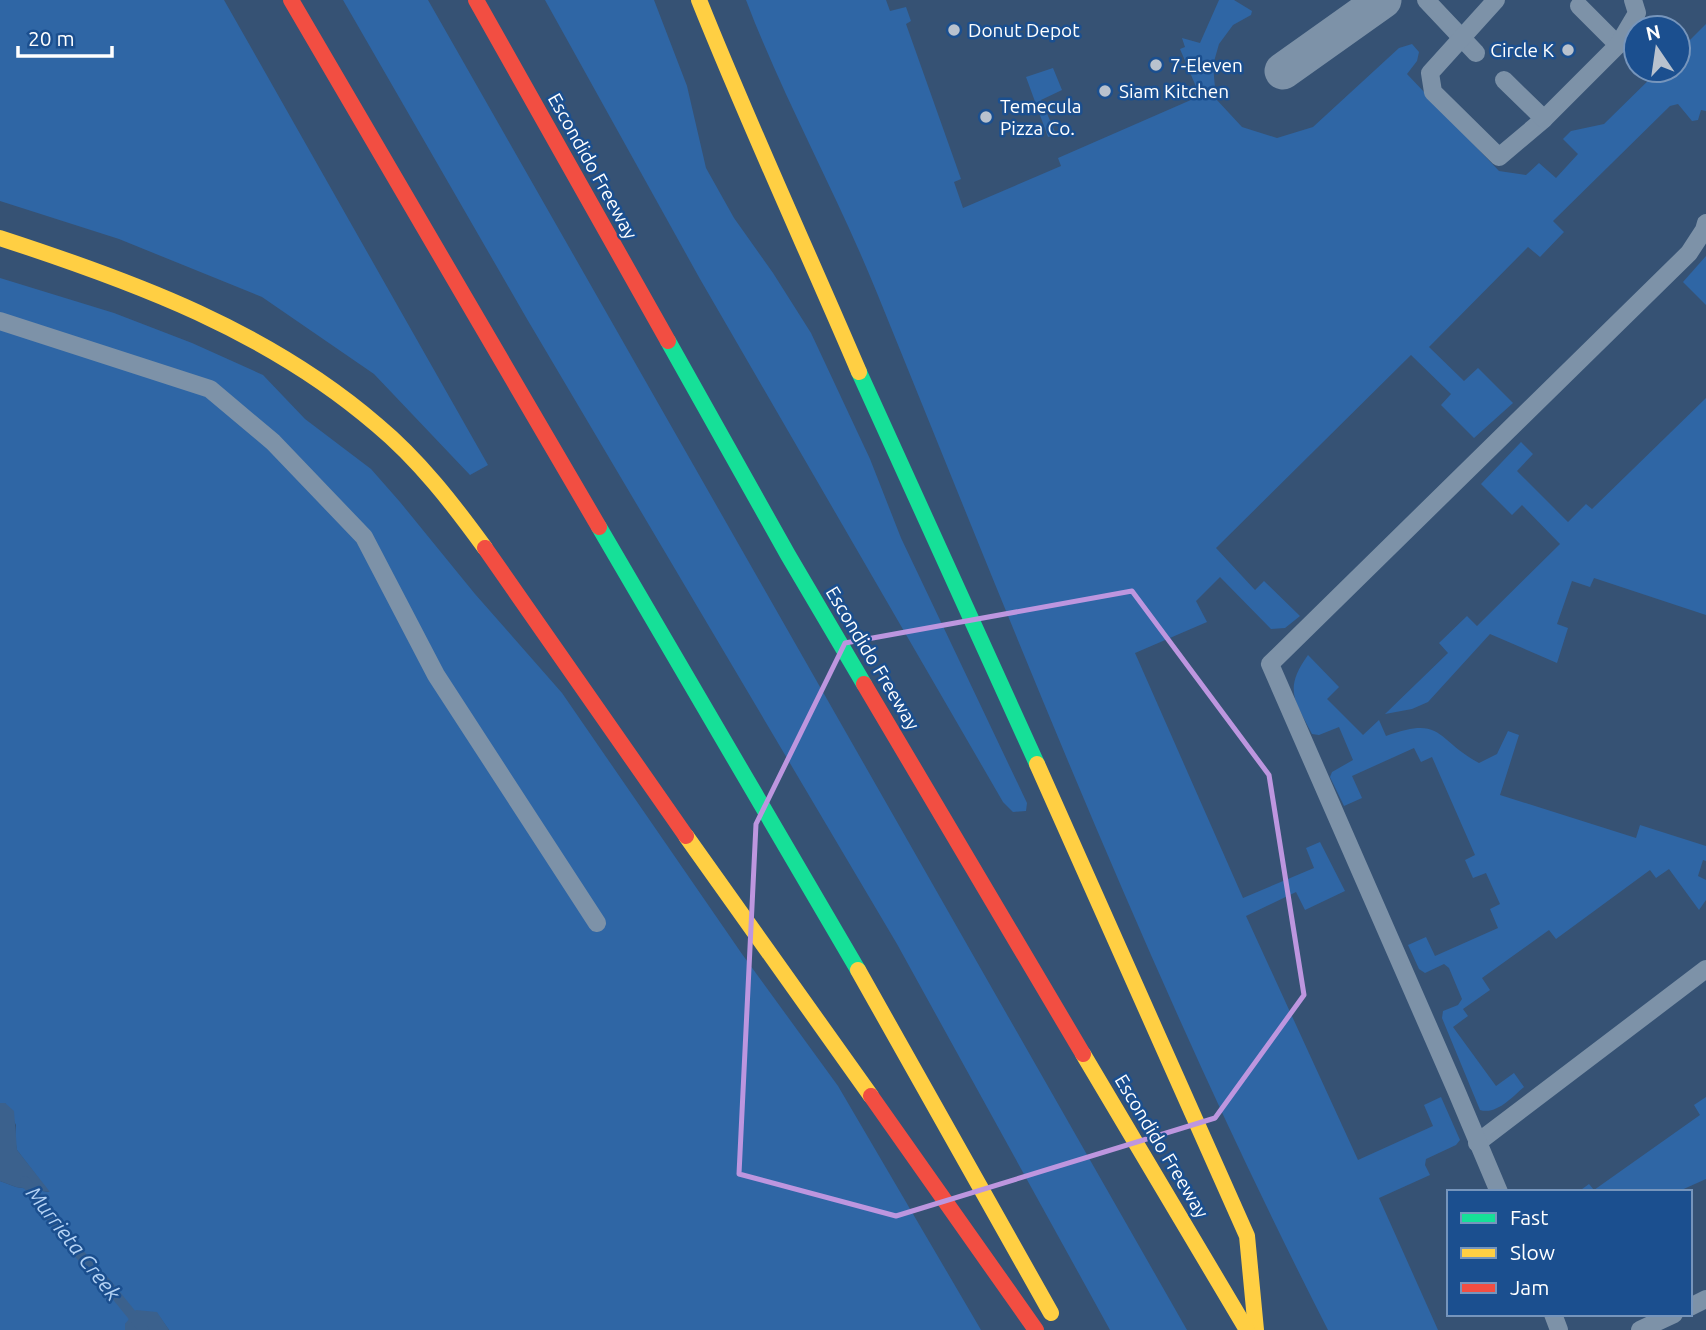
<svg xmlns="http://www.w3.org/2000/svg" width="1706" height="1330" font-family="Ubuntu,sans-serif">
  <rect width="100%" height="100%" fill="#365274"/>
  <g fill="#2f66a5">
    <polygon points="0,0 224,0 488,465 470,475 374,374 262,297 119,239 0,201"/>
    <polygon points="343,0 428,0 1187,1330 1110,1330 897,944 527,319"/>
    <polygon points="545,0 654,0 687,86 706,168 734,218 773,273 811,333 870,459 901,538 1027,803 1026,811 1013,812 1003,802 700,279"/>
    <path d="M746,0H886L890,11L906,7L911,21L906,24L961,179L954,182L963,208L1061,166L1058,158L1200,96L1180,49L1185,47L1182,38L1200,43L1219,0H1234L1252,11L1251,15L1233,25L1219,44L1213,65L1216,99L1242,127L1277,138L1313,127L1399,48L1412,44L1419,52L1417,61L1407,74L1499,171L1526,175L1539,163L1556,178L1578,154L1563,139L1571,131L1604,124L1659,70H1678V52L1706,24V111L1701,110L1698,120L1692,121L1678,104L1670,106L1553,221L1564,232L1540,257L1528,247L1429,347L1464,381L1478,368L1513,403L1474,438L1441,405L1451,394L1411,355L1216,548L1255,590L1264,581L1300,616L1285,628L1271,629L1220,577L1196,601L1207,622L1135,653L1243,898L1314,868L1306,848L1320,842L1345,891L1305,910L1296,892L1246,916L1358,1160L1433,1126L1424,1105L1441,1097L1460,1140L1456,1145L1426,1159L1425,1165L1430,1175L1379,1198L1438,1330H1328C1156,994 1019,642 877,293C837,194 784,100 746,0Z"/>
    <polygon points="1053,68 1062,90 1041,100 1056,134 1048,137 1026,77"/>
    <polygon points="1706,256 1706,305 1683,282"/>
    <polygon points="0,278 114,313 192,343 263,375 305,419 371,469 400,502 475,594 562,693 742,954 838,1086 981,1330 169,1330 157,1313 125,1324 125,1330 0,1330 0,1181 16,1187 49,1192 17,1150 15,1139 16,1125 5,1103 0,1103"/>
    <polygon points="1706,398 1706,615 1594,578 1590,587 1572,581 1557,624 1568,628 1557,663 1490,634 1428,702 1412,709 1385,714 1448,653 1439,643 1467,616 1477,626 1560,544 1522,505 1512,515 1481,484 1521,442 1533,454 1517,471 1568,522 1586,504 1592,509"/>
    <path d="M1308,655L1339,687L1327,699L1363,735L1379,720L1386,736C1443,715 1435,739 1479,763L1497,754L1508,731L1519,735L1500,795L1636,838L1640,825L1706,846V861L1703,860L1698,876L1706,880V900L1699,910L1669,869L1656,878L1650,870L1556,939L1549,930L1482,978L1490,990L1463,1009L1468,1016L1453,1027L1496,1086L1514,1073L1524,1087C1512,1097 1497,1115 1480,1110L1442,1018L1443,1011L1458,1005L1462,999L1449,968L1444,964L1425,973L1419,969L1408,945L1426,937L1435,956L1498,928L1490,909L1500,904L1486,873L1473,878L1465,860L1475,855L1432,757L1421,762L1414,748L1352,776L1362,798L1344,806L1330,777L1332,772L1353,760L1339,727L1319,735L1312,734C1295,700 1283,690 1308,655Z"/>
    <polygon points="1706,1097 1706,1179 1677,1192 1578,1192 1589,1184 1594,1190 1700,1115 1694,1105"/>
  </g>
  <g fill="#3b618d">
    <polygon points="0,1103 5,1103 14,1111 17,1150 50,1192 16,1187 0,1181"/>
    <polygon points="136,1310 157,1312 169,1330 125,1330 125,1324"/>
  </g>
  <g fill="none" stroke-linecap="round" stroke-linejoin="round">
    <polyline stroke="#3b618d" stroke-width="10" points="25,1181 72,1246 107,1284 144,1330"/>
    <g stroke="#7d92a8" stroke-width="18">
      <polyline points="1426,0 1476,53"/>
      <polyline points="1496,0 1430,73 1433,92 1499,157 1544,119"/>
      <polyline points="1579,6 1618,45"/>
      <polyline points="1504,80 1544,119 1618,45 1637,13 1633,0"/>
      <polyline points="0,321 210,389 273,442 364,537 436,675 597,923"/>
      <polyline points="1477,1143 1706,969"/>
      <polyline points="1499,1192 1456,1090 1270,664 1689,253 1704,230 1706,223"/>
      <polyline points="1690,1307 1706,1299"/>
      <polyline points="1553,1314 1559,1330"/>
      <polyline points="1640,1330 1674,1314"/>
    </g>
    <polyline stroke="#7d92a8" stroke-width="37" points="1283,71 1383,0"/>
    <g stroke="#16e098" stroke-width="16">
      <polyline points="668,341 788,555 864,684"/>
      <polyline points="859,372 1037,764"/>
      <polyline points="599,527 858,970"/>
    </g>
    <g stroke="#ffcf43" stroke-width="16">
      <path d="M699,0C749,125 806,248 859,372"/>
      <path d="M0,238C135,282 268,331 377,425C419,460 453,504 485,548"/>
      <polyline points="1037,764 1247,1236 1256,1330"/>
      <polyline points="686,836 871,1096"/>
      <polyline points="858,970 1051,1313"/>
      <polyline points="1083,1054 1247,1330"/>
    </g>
    <g stroke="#f24e42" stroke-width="16">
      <polyline points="291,0 599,527"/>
      <polyline points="476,0 668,341"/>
      <polyline points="485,548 686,836"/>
      <polyline points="864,684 1083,1054"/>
      <polyline points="871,1096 1036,1330"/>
    </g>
  </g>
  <path fill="none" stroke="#bd96df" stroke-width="5" stroke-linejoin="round" d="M1132,591L1269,775L1304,995L1215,1118L896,1216L739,1174L756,824L845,643Z"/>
  <g fill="#b9c2ce" stroke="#1b4f8f" stroke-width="2.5">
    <circle cx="954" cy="30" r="7"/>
    <circle cx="1568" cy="50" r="7"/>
    <circle cx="1156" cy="65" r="7"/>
    <circle cx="1105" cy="91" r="7"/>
    <circle cx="986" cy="117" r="7"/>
  </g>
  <g text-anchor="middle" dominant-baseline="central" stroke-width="5" stroke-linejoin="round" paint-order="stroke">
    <g font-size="19" fill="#fff" stroke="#1b4f8f" text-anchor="start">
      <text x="968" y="30">Donut Depot</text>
      <text x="1554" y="50" text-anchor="end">Circle K</text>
      <text x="1170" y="65">7-Eleven</text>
      <text x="1119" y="91">Siam Kitchen</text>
      <text x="1000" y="106">Temecula<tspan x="1000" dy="22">Pizza Co.</tspan></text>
    </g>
    <g font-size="19" fill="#fff" stroke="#1b4f8f">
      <text transform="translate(593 166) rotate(61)">Escondido Freeway</text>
      <text transform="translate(873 658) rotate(59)">Escondido Freeway</text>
      <text transform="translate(1162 1146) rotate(59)">Escondido Freeway</text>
    </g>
    <g font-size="21" font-style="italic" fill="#b5d3f5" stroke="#1b4f8f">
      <text transform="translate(74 1243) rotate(52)">Murrieta Creek</text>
    </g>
  </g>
  <rect x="1447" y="1190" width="245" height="126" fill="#1b4f8f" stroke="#7695bc" stroke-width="2"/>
  <rect x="1461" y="1213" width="35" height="10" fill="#16e098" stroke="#7695bc" stroke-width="2"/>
  <text x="1510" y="1225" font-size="21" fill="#ffffff">Fast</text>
  <rect x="1461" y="1248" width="35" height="10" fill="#ffcf43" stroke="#7695bc" stroke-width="2"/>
  <text x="1510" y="1260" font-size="21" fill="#ffffff">Slow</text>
  <rect x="1461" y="1283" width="35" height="10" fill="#f24e42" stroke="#7695bc" stroke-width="2"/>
  <text x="1510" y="1295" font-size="21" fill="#ffffff">Jam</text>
  <g transform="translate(1657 49) rotate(347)"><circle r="33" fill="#1b4f8f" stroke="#7695bc" stroke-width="2"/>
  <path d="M0-5L12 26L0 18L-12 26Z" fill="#b9c2ce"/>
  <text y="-10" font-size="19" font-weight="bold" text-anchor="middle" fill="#ffffff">N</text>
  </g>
  <path d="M18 46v10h94v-10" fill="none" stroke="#ffffff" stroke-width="3.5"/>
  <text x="28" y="46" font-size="21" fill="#ffffff" stroke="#1b4f8f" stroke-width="5" paint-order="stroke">20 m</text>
</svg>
